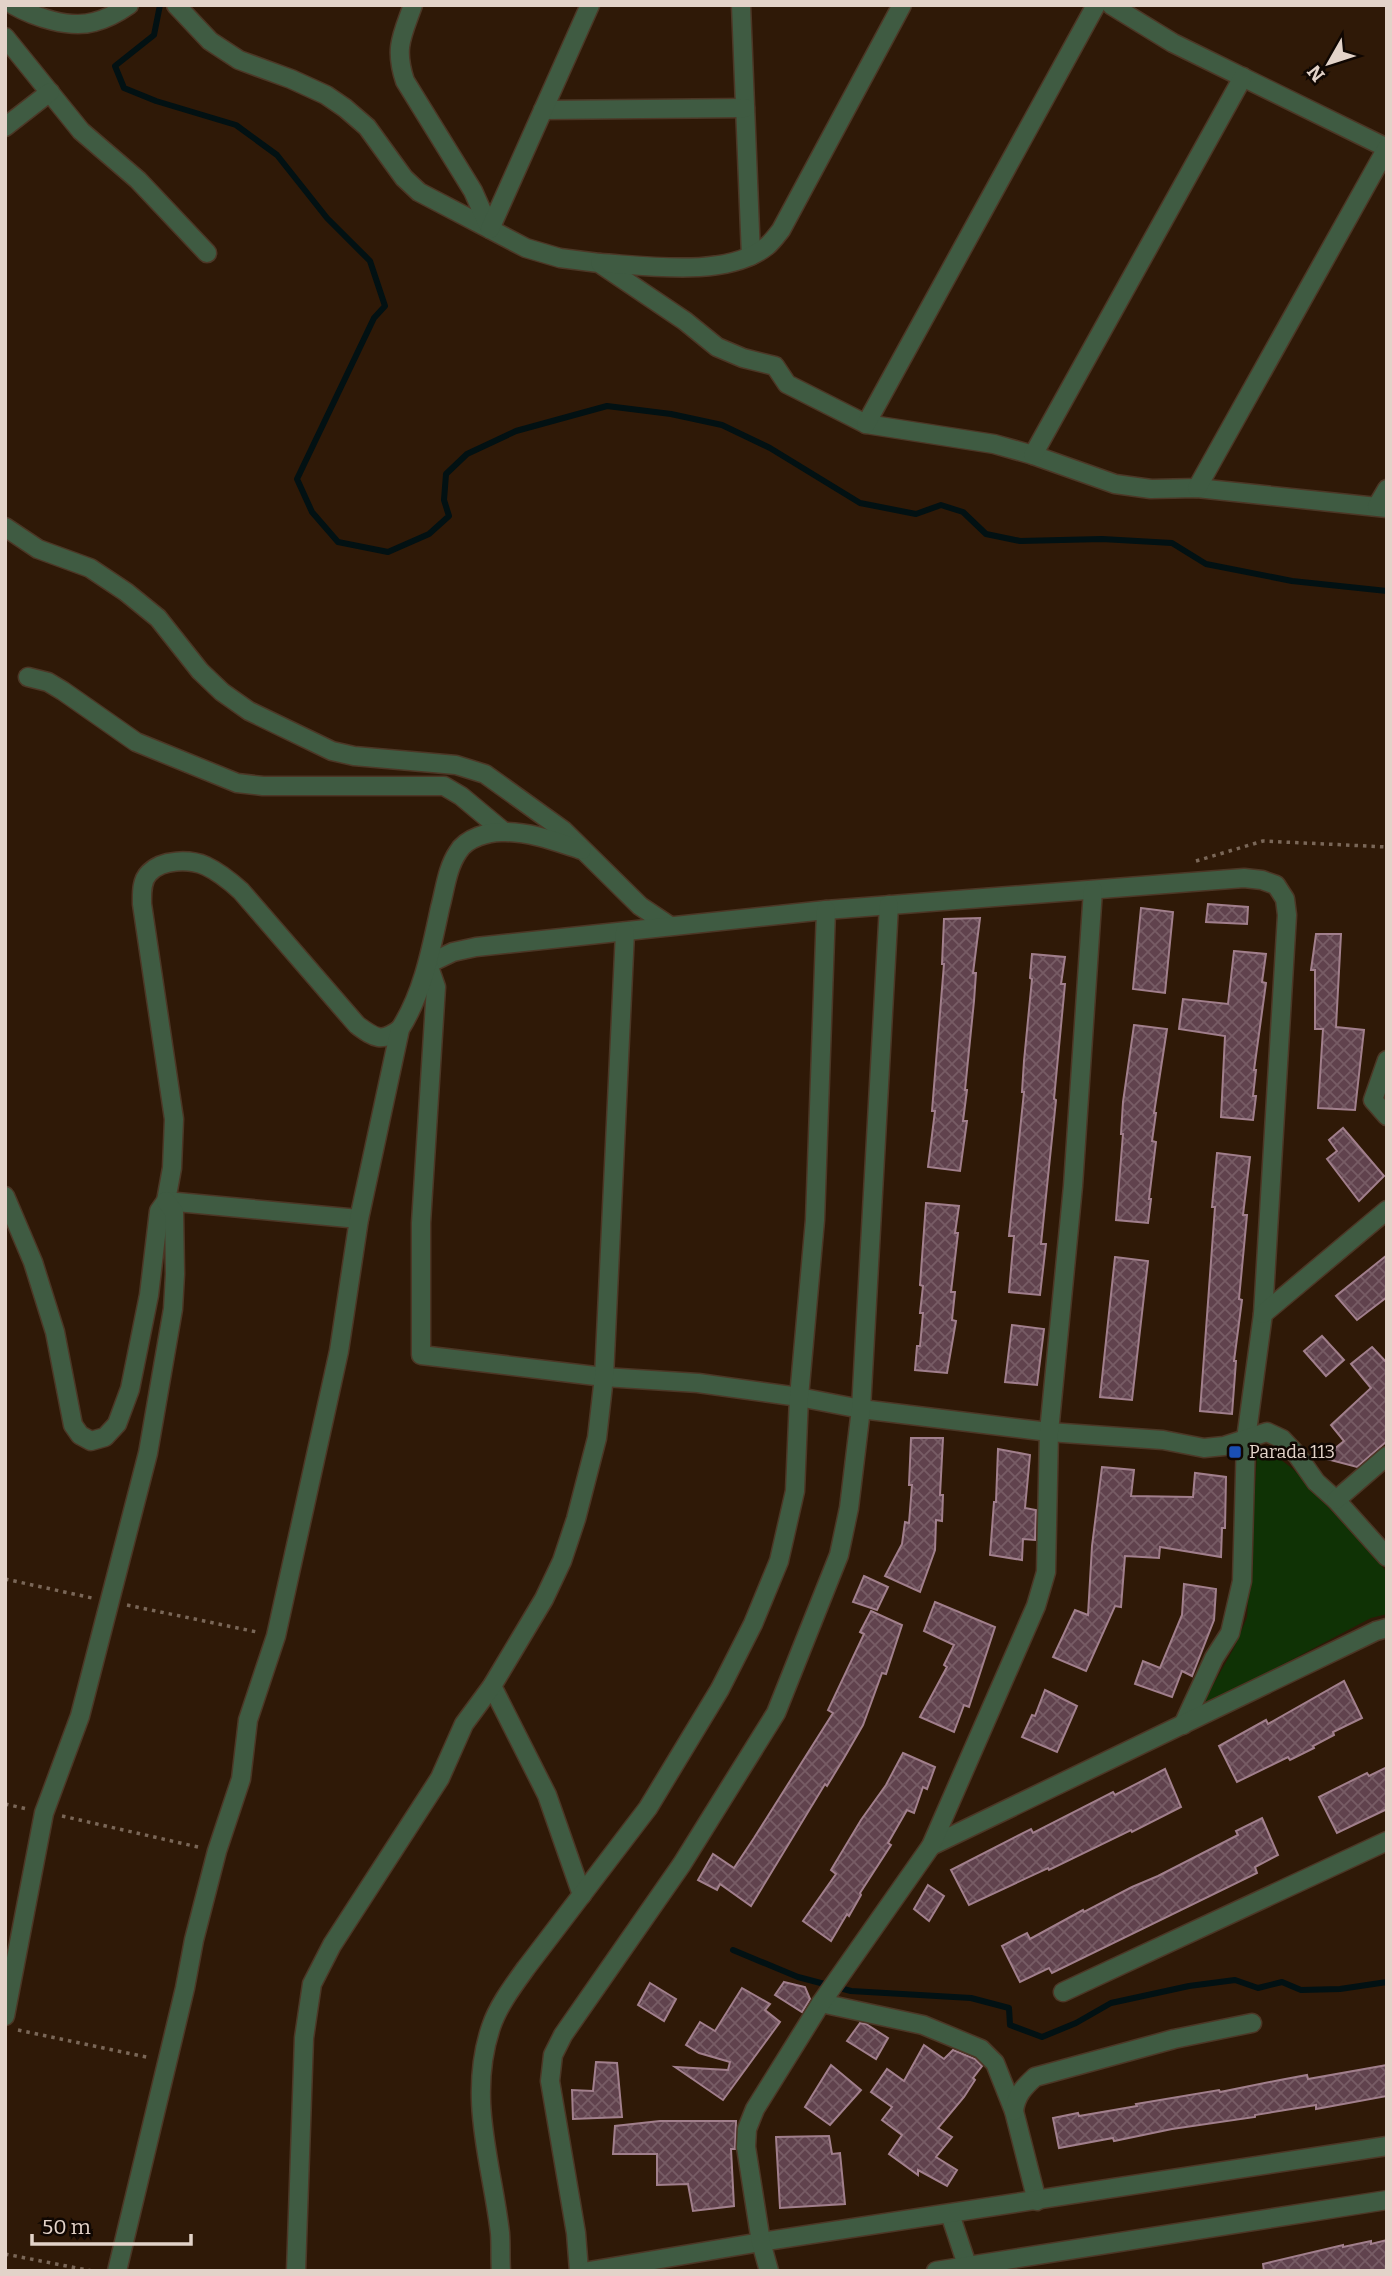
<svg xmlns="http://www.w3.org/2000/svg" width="1392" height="2276" font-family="Bitter,serif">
  <defs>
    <pattern id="building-cross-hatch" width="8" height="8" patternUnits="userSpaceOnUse" patternTransform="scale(1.75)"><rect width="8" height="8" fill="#60424d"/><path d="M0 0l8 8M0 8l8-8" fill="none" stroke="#775c65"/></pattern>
  </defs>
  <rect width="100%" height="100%" fill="#2f1907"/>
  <polygon fill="#0f3205" points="1266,1452 1280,1459 1293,1469 1380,1563 1387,1573 1387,1614 1371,1618 1200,1708 1235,1646 1247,1617 1257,1456"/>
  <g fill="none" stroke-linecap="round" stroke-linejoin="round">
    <g stroke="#021113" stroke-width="6">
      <polyline points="160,5 154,35 115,66 124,88 156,101 236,125 277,155 327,218 370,261 385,306 374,318 297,479 312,512 338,542 388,552 429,534 449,516 444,500 446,474 467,454 516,431 607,406 671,414 722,425 770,448 860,503 916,514 941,505 963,512 986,534 1020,541 1102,539 1172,543 1206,564 1292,581 1387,591"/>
      <polyline points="733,1950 798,1977 851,1991 971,1998 1009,2008 1010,2025 1042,2037 1076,2023 1111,2003 1189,1986 1235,1980 1258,1988 1282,1982 1301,1990 1340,1989 1387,1982"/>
    </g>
  </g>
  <g fill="url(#building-cross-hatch)" stroke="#a17f8c" stroke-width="2">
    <polygon points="1208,904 1248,907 1247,924 1206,922"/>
    <polygon points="1141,908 1173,912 1165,993 1133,989"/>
    <polygon points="980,918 973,973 976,973 974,1001 965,1090 967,1090 963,1121 967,1121 960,1171 928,1167 935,1111 932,1111 944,964 942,964 944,919"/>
    <polygon points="1316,934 1341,934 1336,1027 1364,1030 1355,1110 1318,1108 1323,1029 1315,1029 1315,970 1311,970"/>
    <polygon points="1234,951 1266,954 1262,982 1266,983 1254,1070 1256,1070 1253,1096 1256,1096 1253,1120 1221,1117 1225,1036 1179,1029 1183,999 1228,1004"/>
    <polygon points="1032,954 1065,957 1061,984 1065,984 1054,1099 1056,1100 1041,1244 1046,1244 1040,1295 1009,1292 1014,1236 1009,1236 1024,1092 1022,1092 1024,1061 1032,979 1030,978"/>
    <polygon points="1134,1025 1167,1029 1154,1113 1156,1113 1152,1141 1156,1142 1149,1199 1151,1199 1148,1223 1116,1220 1123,1134 1121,1134 1123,1102"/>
    <polygon points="1343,1128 1384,1176 1359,1201 1327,1159 1337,1151 1329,1140"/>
    <polygon points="1217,1153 1250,1157 1243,1215 1247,1215 1239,1299 1242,1300 1234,1361 1236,1361 1232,1414 1200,1411 1215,1207 1212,1207"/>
    <polygon points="926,1203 959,1206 955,1233 958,1233 951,1292 955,1292 952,1320 956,1321 947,1373 915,1370 917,1346 920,1346 923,1313 920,1313 923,1286 920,1285"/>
    <polygon points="1387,1255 1387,1297 1357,1320 1336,1296"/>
    <polygon points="1115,1257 1148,1261 1132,1400 1100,1397"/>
    <polygon points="1012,1325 1044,1329 1037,1385 1005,1382"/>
    <polygon points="1322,1336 1344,1360 1326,1376 1304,1351"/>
    <polygon points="1372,1347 1387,1363 1387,1441 1357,1467 1323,1458 1344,1441 1331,1425 1371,1388 1351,1364"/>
    <polygon points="911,1438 943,1438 940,1495 943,1495 942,1521 936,1520 935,1550 920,1592 885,1576 902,1544 905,1522 909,1523 912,1485 909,1485"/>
    <polygon points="998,1449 1030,1455 1025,1508 1036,1510 1035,1540 1023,1539 1022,1560 990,1555 994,1502 996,1502"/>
    <polygon points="1102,1467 1134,1470 1131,1496 1193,1497 1195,1473 1226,1477 1225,1528 1222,1528 1221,1557 1160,1547 1159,1558 1125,1556 1121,1607 1115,1606 1086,1671 1053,1657 1075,1610 1088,1615 1092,1546"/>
    <polygon points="864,1576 888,1587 877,1610 853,1602"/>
    <polygon points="1184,1584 1216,1589 1214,1620 1192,1676 1182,1671 1172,1697 1135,1684 1143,1661 1160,1668 1182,1615"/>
    <polygon points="935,1602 995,1627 969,1707 964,1705 954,1732 920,1717 947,1667 944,1665 954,1645 924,1631"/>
    <polygon points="871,1611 902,1625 886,1674 882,1673 863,1725 844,1758 827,1786 825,1784 751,1906 720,1884 717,1890 698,1880 713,1854 734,1868 754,1838 833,1713 828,1710 864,1634 860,1632"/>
    <polygon points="1344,1681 1362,1718 1333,1732 1334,1735 1313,1746 1314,1748 1290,1760 1288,1757 1237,1782 1219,1746 1266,1720 1268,1724"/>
    <polygon points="1045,1690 1077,1706 1057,1752 1022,1737 1032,1715 1035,1716"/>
    <polygon points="903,1753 935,1767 927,1789 923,1787 914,1813 907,1810 888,1843 891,1845 860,1893 861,1895 849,1916 847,1914 831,1941 803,1921 836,1874 831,1870 861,1820 886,1785"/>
    <polygon points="1387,1767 1387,1809 1337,1833 1319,1797 1367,1773 1369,1776"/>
    <polygon points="1165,1769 1181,1807 1132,1832 1131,1830 1049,1870 1048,1868 969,1905 951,1870 1031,1829 1033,1833 1113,1792 1115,1795"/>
    <polygon points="1262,1818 1278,1855 1255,1867 1257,1873 1052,1973 1049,1968 1020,1982 1002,1946 1027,1933 1030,1939 1083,1910 1084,1912 1132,1887 1158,1876 1238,1835 1236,1831"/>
    <polygon points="928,1885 944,1896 929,1921 914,1909"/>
    <polygon points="784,1982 805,1987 810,1999 802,2012 775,1995"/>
    <polygon points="650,1983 676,1999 664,2021 638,2005"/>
    <polygon points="742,1988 770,2004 765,2010 780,2022 723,2100 675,2067 728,2070 730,2062 699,2053 686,2045 700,2022 715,2031"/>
    <polygon points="860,2023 866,2024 888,2038 876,2059 847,2041"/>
    <polygon points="924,2045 944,2059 953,2050 975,2059 982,2066 973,2078 975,2080 964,2097 938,2128 952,2137 936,2157 957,2170 947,2186 918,2170 918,2175 889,2154 902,2135 882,2120 892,2107 871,2092 887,2069 904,2081"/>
    <polygon points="596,2062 617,2063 622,2117 573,2119 572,2090 593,2091"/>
    <polygon points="831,2065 861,2090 830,2125 805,2107"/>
    <polygon points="1387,2065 1387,2096 1316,2109 1316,2105 1255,2115 1255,2117 1172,2129 1114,2141 1113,2138 1059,2148 1053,2118 1078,2113 1079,2116 1137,2106 1136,2104 1219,2090 1220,2092 1280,2080 1307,2075 1308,2079"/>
    <polygon points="660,2121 736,2121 735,2149 731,2149 734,2206 693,2211 688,2184 657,2185 657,2154 613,2154 615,2126"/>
    <polygon points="829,2136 832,2154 840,2153 845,2204 780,2208 776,2137"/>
    <polygon points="1387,2240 1387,2271 1264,2271 1263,2264 1343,2245 1343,2247 1371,2241 1371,2244"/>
  </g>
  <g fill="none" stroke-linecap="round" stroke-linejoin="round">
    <defs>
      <g id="minor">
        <path d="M13,5C34,17 70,29 94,22C107,19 119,12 129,5"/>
        <polyline points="176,5 210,41 239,60 291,79 326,95 345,108 367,127 404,178 419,192 526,248 560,258 599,263 685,321 717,347 743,358 775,366 787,384 866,424 994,444 1033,455 1115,484 1151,489 1197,488 1387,508"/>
        <path d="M413,5C402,36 394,48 405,81L473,191L490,229"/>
        <polyline points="741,5 751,256"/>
        <polyline points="1111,5 1173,43 1387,148"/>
        <polyline points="5,37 81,131 138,180 207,253"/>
        <polyline points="543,110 745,108"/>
        <polyline points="5,127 50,92"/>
        <polyline points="490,229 590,5"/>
        <path d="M600,263C648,266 728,278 767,246C772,242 777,235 781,230L902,5"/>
        <polyline points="866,424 1096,5"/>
        <polyline points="1033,455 1243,77"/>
        <polyline points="1197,488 1387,148"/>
        <polyline points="1377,506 1387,489"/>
        <polyline points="5,527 38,549 90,568 126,592 158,618 200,671 222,692 249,711 332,751 354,756 456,765 485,774 563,830 640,906 670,926"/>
        <polyline points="28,677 48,682 63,691 136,742 237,783 263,786 444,786 461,796 503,831"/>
        <polyline points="428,964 453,952 476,947 826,910 1244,878 1262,880 1276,885 1285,899 1287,915 1263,1314 1246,1439 1242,1581 1230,1633 1214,1658 1183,1725"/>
        <polyline points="428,964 436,987 421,1223 421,1355 604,1377 698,1383 799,1397 861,1409 1049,1432 1163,1440 1204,1448 1224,1446 1267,1432 1282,1439 1297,1455 1316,1482 1336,1500 1387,1557"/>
        <polyline points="1387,1060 1373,1100 1387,1116"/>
        <path d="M5,1196L33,1262L55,1332L73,1425L80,1435L91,1441L105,1437L117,1424L130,1389L149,1295L159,1211L166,1201L172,1168L174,1119L142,904C142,894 141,881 149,873C162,859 190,859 206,866C219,872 230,881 241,891L357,1025C375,1038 381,1043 400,1029"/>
        <polyline points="166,1201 359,1219"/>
        <polyline points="1263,1314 1387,1210"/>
        <polyline points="1336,1500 1387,1456"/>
        <polyline points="492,1686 547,1795 582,1895"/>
        <polyline points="931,1846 1376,1631 1387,1628"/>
        <polyline points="1063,1992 1387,1841"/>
        <polyline points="821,2003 923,2025 981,2049 995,2063 1014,2111 1037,2201"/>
        <polyline points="5,2016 44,1813 80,1716 148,1453 173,1309 175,1274 174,1212 166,1201"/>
        <path d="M1014,2111C1016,2095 1024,2087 1035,2077L1174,2039L1252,2023"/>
        <polyline points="950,2214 969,2271"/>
        <path d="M117,2271L185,1988L194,1940L217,1851L241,1779L248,1720L276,1636L339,1351L359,1219L400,1029C423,993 431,950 440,908C445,890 447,868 458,852C466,838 489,831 505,832C531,832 557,842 582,850"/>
        <polyline points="296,2271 304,2038 312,1984 332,1945 440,1778 464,1724 492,1686 544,1599 562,1561 576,1519 597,1438 604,1377 625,932"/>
        <path d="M501,2271C500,2258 501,2246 500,2233C492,2164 467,2098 491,2027C498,2006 513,1986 526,1968L648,1808L720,1689L753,1624L779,1561L795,1491L799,1397L815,1220L826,910"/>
        <polyline points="579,2271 576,2233 550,2081 553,2055 563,2035 682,1864 776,1713 839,1555 849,1508 861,1409 889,905"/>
        <polyline points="589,2271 761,2242 1387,2146"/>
        <polyline points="769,2271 761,2242 746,2147 747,2129 755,2109 821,2003 931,1846 1036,1606 1046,1572 1049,1432 1073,1186 1093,890"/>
        <polyline points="936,2271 1387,2200"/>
      </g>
    </defs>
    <use href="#minor" stroke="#4c3726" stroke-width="21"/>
    <g stroke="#7a6758" stroke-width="3.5" stroke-dasharray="3.5 5" stroke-linecap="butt">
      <polyline points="1196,861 1263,841 1387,847"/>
      <polyline points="5,1579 92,1598"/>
      <polyline points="127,1605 257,1632"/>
      <polyline points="5,1804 27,1809"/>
      <polyline points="62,1816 198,1847"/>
      <polyline points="18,2030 151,2058"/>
      <polyline points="5,2254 92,2271"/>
    </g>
    <use href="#minor" stroke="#3f5b42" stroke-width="18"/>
  </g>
  <rect fill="#1a4fb4" stroke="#100702" stroke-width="2.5" x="1228" y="1445" width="14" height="14" rx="3.5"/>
  <g text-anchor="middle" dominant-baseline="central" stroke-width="5" stroke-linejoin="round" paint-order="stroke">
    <g font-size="18" fill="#e3d3c9" stroke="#100702" text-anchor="start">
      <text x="1249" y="1452">Parada 113</text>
    </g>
  </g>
  <rect width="1392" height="2276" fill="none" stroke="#e3d3c9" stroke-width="14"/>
  <g transform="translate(1329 63) rotate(231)" stroke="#100702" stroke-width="5" paint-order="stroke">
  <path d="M0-5L12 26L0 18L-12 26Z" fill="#e3d3c9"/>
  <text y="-10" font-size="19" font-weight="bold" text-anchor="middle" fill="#e3d3c9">N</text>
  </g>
  <path d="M32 2234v10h159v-10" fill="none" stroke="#e3d3c9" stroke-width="3.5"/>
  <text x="42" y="2234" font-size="21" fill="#e3d3c9" stroke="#100702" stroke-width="5" paint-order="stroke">50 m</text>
</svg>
